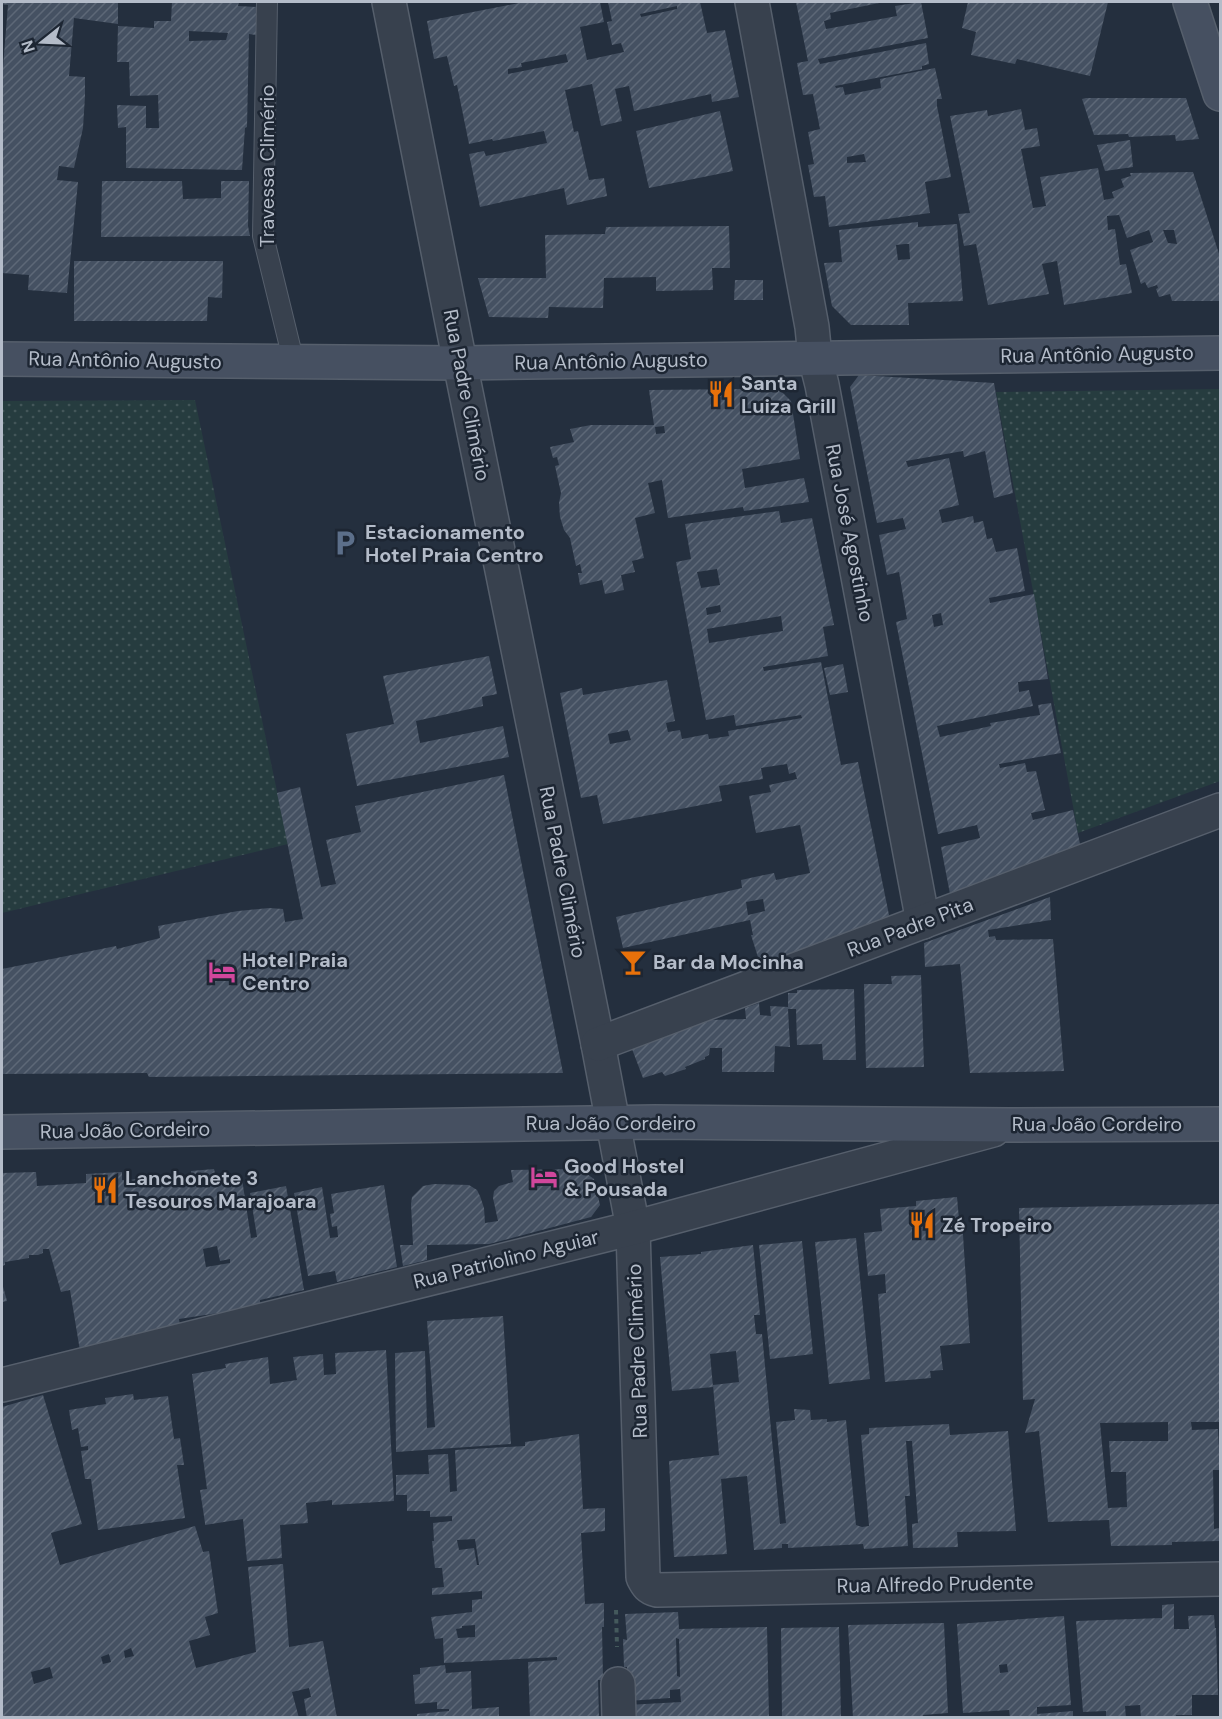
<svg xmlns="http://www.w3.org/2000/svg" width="1222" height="1719" font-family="'DM Sans',sans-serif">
  <defs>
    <pattern id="grass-dots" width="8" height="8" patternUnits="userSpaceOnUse" patternTransform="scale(1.5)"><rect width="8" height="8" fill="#263c3f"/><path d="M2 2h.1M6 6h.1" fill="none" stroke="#435659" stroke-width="1.8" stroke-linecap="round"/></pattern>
    <pattern id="building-hatch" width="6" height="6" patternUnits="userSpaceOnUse" patternTransform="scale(1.5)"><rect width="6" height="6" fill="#455162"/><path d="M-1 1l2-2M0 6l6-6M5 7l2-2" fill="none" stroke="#5d6877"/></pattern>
  </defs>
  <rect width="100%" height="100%" fill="#242f3e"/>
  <g fill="url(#grass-dots)">
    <polygon points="1220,389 1220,781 1078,833 996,392"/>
    <polygon points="195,400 288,844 2,913 2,401"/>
  </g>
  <g fill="url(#building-hatch)" fill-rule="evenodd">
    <polygon points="2,2 118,2 118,24 74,18 69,76 85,77 85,96 83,128 74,168 59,166 57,180 78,182 67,293 28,290 29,275 2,273 2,79 8,5 2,4"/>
    <path d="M172,2H239L238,6L258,7L257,35L249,34L247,127L245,128L242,170L126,168V127L118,128L117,105L146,106V128H159L158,95L130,96L129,62H117L118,26L154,28V21H171ZM189,31L228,33L226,40L189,41Z"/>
    <path d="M524,2H600L604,22L580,27L587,60L624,52L621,43L612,45L607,22L612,21L608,2H700L707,33L725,30L739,97L712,102L711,94L634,111L629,86L615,89L622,121L601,126L592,84L565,90L574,132L578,131L589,180L604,178L607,196L567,205L564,188L480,207L469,154L484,151L486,156L547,143L544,131L493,141L492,139L469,144L457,85L454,86L447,56L434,59L427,21ZM677,6V9L641,17L640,14ZM566,54L568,62L508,74V69L522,67L521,63Z"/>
    <path d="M796,2H884L830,13L831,19L824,21L826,29L897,16L895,6L921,2L928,38L818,59L820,64L926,43L929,64L922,66V69L835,86L836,88L843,87L845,95L881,88L880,79L935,68L942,99H937V106L951,177L925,182L930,213L829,227L825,196L814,197L808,165L814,164L808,132L820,129L813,94L803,95L797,63L808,61ZM864,154L866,162L847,163V157Z"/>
    <polygon points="968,2 1108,2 1090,76 1017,59 1015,64 971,55 976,32 962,28"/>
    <polygon points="1086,98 1186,98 1199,139 1176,141 1175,135 1129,137 1128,134 1094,135 1082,99"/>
    <path d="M1021,109L1025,130L1037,128L1040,146L1021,149L1033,208L1046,206L1040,177L1098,168L1104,200L1114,198L1112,192L1124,187L1121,179L1131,176L1130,173L1193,172L1220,257V301H1172L1170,294L1159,297L1156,289L1158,288L1157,285L1148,288L1145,282L1141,284L1130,250L1153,242L1149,230L1127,238L1119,215L1107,216L1108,230L1115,229L1120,265L1126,264L1132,293L1064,305L1057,261L1042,264L1049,294L988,305L976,244L964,246L958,214L970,213L950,116L987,110L988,116ZM1163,230H1174L1177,244L1168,243Z"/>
    <polygon points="720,111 733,171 649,188 636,131"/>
    <polygon points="1130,140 1133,167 1105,171 1097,145"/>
    <polygon points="102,181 182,181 183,199 221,198 221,181 249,181 248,226 250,236 101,237"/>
    <path d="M918,222V227L957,224L963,301L908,303L909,325H851L832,306L824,263L842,262L839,230ZM905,244H909L910,259L898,260L896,245Z"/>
    <polygon points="729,226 730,268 712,268 713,290 656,291 656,277 604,278 603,308 549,307 548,318 489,317 478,278 546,278 545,235 605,234 606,227"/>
    <polygon points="74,261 223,261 222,298 208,297 207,321 74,321"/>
    <polygon points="735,280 763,280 763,300 734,300"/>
    <path d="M859,375L994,383L1013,493L994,498L985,451L964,457L963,451L906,461L908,467L949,458L959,505L939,510L942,523L973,516L974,523L983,521L987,539L992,538L996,552L1017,548L1025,591L989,598L990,603L1034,594L1048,679L1018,682L1019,692L1029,690L1033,706L937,726L940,737L991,726L990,723L1040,715L1038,705L1051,703L1061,753L999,764L1000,768L1025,763L1027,772L1036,771L1045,810L1031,813L1033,820L1073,810L1080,844L963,892L950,894L941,847L980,838L977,825L938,834L896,622L907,619L899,572L887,575L879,535L906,529L903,518L877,523L850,387ZM941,613L943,625L934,627L932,615Z"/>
    <path d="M749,389V392L780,390L791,401L800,459L742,469L745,488L804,478L809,502L744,511L743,507L668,518L662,480L648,483L655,513L635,518L644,558L632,561L635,572L621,575L624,590L605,594L602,580L580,585L578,573H582L580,564L576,566L570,538L564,530L560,517L559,503L561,493L555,466L559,465L557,457L553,458L550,447L574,442L570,429L591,425H654L649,390ZM664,426L665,433L656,434L655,427Z"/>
    <path d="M779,511L781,523L812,518L834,625L823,627L828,656L763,667L764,671L821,662L841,765L858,762L889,915L885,922L762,970L751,935H753L750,920L623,948L616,917L742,888L741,880L774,873L776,880L810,873L800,825L756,833L749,796L771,792L769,785L797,779L795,772L789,774L787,764L761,768L763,779L719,786L722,801L603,824L597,795L581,798L560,693L582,688L583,695L667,680L675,721L666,723L668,732L680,730L682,739L708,734L709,739L729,736L728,731L802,718L801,715L736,726L734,715L706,720L676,562L691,559L685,524ZM717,569L720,585L701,588L697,572ZM720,605L721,612L707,615L706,608ZM781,616L783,631L709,643L707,629ZM628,730L631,740L610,744L608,734ZM763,899L765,911L748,915L746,902Z"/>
    <polygon points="489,656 497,694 482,697 483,706 416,721 420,743 503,726 509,757 357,786 346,734 394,724 383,676"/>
    <polygon points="843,664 848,692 830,695 824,668"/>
    <polygon points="504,775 563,1073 149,1077 147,1073 2,1074 2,969 116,946 117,949 160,938 158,926 238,911 269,908 283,909 285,922 303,919 277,793 300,787 321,887 336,884 326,840 361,832 355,806"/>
    <polygon points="1050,897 1051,920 988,930 989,937 995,936 996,940 1053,939 1064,1071 970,1073 960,964 925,967 924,943"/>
    <polygon points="921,975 924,1067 866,1068 864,984 892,984 891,976"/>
    <polygon points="854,989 856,1060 823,1060 822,1044 797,1045 796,1009 788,1009 790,1047 775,1046 774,1072 722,1072 722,1048 710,1048 709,1055 705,1057 705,1059 685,1067 686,1069 665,1076 662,1072 643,1078 632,1049 711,1020 746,1019 745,1008 759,1003 760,1015 771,1016 770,1006 788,1007 788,993 797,993 797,990"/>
    <path d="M214,1169L217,1183L242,1179L251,1238L257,1237L250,1193L286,1186L304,1290L260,1300V1304L238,1310L179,1319L180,1326L80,1351L70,1290L61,1292L49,1249H43V1253L38,1255H29V1258L5,1262V1265L2,1266V1173L36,1172L37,1186L86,1183V1174L122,1172V1180L191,1177V1171ZM217,1246L220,1261L230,1259V1263L206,1267L203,1249Z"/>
    <polygon points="580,1169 594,1179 600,1205 591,1217 489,1244 427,1245 427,1260 403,1266 400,1245 413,1245 411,1204 412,1197 423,1186 434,1184 469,1185 477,1190 480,1196 484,1208 485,1223 498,1221 493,1198 494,1191 499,1186 513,1182 511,1170"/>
    <polygon points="384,1185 397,1267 337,1282 335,1271 308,1276 294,1193 322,1187 330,1238 338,1237 337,1226 332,1227 330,1214 334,1213 331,1194"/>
    <polygon points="957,1197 959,1219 962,1219 970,1343 940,1346 943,1370 930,1371 931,1378 885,1382 878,1294 886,1293 885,1274 868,1276 864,1233 882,1231 880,1209 916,1206 916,1201"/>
    <path d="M1220,1204V1422H1191L1192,1430L1218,1429L1220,1470H1213L1214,1529L1220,1528V1541L1172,1542V1545L1111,1546L1109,1520L1048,1522L1039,1431L1025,1433L1035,1399L1023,1400L1019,1208ZM1168,1422V1441H1109L1111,1472H1126L1127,1507L1108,1508L1100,1423Z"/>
    <polygon points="856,1238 870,1379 829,1384 815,1242"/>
    <polygon points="802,1241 813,1354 770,1359 759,1245"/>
    <polygon points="753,1245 760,1315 754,1315 756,1334 762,1334 780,1524 786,1523 776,1422 795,1420 794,1409 810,1410 811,1420 827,1419 827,1422 846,1420 856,1525 862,1527 869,1526 861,1435 869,1434 869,1428 949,1424 950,1435 1008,1431 1016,1531 957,1532 958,1547 913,1548 912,1524 918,1523 912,1441 906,1441 910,1496 905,1496 908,1546 864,1549 863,1544 788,1548 788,1544 782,1544 782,1548 754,1550 747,1476 721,1479 727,1554 674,1557 669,1461 719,1455 713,1385 739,1382 736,1351 710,1354 713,1387 672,1391 660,1257 701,1254 701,1252"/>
    <polygon points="2,1283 7,1301 2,1302"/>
    <polygon points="503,1316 511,1444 396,1452 395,1353 425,1351 427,1428 435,1427 427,1321"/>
    <polygon points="386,1350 394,1501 332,1505 332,1500 306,1503 308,1523 280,1525 282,1558 247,1561 243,1519 205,1525 205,1523 200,1490 207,1489 192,1374 226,1368 225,1364 268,1357 270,1384 297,1380 293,1357 323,1354 324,1375 336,1374 335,1353"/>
    <polygon points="133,1394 134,1400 168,1396 174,1439 180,1438 184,1465 177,1465 185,1518 98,1530 91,1479 85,1479 81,1451 88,1450 88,1446 81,1447 78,1428 72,1430 69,1410 106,1404 105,1398"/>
    <path d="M43,1395L82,1524L51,1533L60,1565L195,1526L203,1552L209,1551L218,1613L205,1617L210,1635L189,1641L196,1668L256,1652L248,1567L283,1564L289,1647L323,1641L337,1718H307L304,1699L311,1697L309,1688L292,1692L299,1718H2V1407ZM131,1648L134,1656L125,1658L124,1651ZM109,1654L111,1662L103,1664L101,1657ZM50,1667L53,1678L34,1684L31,1672Z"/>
    <path d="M579,1434L583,1509L605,1508V1531L581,1533L585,1604L604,1603V1627H602L603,1680H598L599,1718H530L528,1662L557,1660V1657L444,1663L443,1638L435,1639L431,1617L472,1612V1600L482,1599V1591L432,1595V1588L444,1587L442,1568H435L432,1541H434L433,1523L452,1521V1516L430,1517V1511H407V1495H396V1475L429,1474L428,1455L448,1454L450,1492L457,1491L455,1450L525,1446V1442ZM475,1539L479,1565H477L474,1548L459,1550L457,1540ZM475,1625V1637L458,1638L456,1629L462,1628V1626Z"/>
    <polygon points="1174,1604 1174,1629 1189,1629 1188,1616 1214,1615 1215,1628 1216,1628 1218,1695 1192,1695 1192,1715 1176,1715 1176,1718 1141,1718 1140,1705 1125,1706 1126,1718 1106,1718 1106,1711 1083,1712 1076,1621 1162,1618 1162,1605"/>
    <path d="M678,1612L679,1629L767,1627L769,1718H628L627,1705L681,1702L680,1689L670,1690V1698L628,1701L627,1667H624L623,1639L627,1640L625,1614ZM676,1638L679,1639L680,1677L677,1676Z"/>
    <path d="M1064,1616L1071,1705L1037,1707V1714L1073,1711V1718H1010L1009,1710L963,1713L957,1624ZM1007,1664L1008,1672L1000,1673L999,1665Z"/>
    <polygon points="944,1623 948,1713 923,1715 924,1718 853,1718 848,1625"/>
    <polygon points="839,1627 841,1718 782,1718 781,1628"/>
    <polygon points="445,1665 446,1673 471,1671 472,1709 499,1707 499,1718 417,1718 417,1714 449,1711 449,1709 437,1709 437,1702 415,1704 413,1675 420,1674 420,1668"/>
  </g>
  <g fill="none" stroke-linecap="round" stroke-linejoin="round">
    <defs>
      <polyline id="lane" points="267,2 263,236 294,363"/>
      <g id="street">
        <path d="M389,2L460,363L598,1044L633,1228L643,1577C647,1585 649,1588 657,1590L1220,1579"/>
        <polyline points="752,2 812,327 815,357 822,385 923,922"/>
        <polyline points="598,1044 1220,810"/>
        <polyline points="2,1385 633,1228 993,1130"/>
        <polyline points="618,1684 619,1718"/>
      </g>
      <g id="secondary">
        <polyline points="1190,2 1220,94"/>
        <polyline points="2,359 460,363 1220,353"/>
        <polyline points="2,1132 655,1122 1009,1125 1220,1124"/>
      </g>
    </defs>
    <use href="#lane" stroke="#565f6c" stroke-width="22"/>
    <use href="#street" stroke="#565f6c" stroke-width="36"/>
    <use href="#secondary" stroke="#565f6c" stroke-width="36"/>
    <polyline stroke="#44595c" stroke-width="4" stroke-dasharray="4.5 4.5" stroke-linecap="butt" points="616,1610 617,1647"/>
    <use href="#lane" stroke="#38414e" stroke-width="20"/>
    <use href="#street" stroke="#38414e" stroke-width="33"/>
    <use href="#secondary" stroke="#465061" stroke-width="33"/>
  </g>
  <defs>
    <symbol id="restaurant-bare" viewBox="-9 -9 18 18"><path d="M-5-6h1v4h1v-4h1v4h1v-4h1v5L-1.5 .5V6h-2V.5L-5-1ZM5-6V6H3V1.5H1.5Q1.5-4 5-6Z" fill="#e8710a" stroke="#1d2633" stroke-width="2.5" paint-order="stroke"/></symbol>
    <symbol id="parking-bare" viewBox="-9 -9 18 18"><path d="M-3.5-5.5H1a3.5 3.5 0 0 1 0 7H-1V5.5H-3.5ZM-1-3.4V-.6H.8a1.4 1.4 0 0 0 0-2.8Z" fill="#5c6f8a" stroke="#1d2633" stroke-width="2.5" paint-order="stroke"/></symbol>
    <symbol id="bar-bare" viewBox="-9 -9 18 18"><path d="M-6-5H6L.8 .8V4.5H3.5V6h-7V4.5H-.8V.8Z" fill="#e8710a" stroke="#1d2633" stroke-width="2.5" paint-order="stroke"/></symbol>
    <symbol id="hotel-bare" viewBox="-9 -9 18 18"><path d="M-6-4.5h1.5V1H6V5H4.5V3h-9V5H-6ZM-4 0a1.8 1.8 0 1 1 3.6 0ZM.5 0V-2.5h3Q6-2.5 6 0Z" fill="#d1479c" stroke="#1d2633" stroke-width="2.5" paint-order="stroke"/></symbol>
  </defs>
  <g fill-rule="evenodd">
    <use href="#restaurant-bare" x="702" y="375" width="38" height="38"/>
    <use href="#parking-bare" x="326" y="524" width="38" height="38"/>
    <use href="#bar-bare" x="614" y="943" width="38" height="38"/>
    <use href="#hotel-bare" x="203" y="953" width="38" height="38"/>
    <use href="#hotel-bare" x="525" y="1158" width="38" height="38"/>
    <use href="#restaurant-bare" x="86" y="1171" width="38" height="38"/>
    <use href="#restaurant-bare" x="903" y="1206" width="38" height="38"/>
  </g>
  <g text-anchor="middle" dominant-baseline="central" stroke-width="5" stroke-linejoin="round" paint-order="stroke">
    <g font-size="20" fill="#b4bcc9" stroke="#1d2633">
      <text transform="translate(267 166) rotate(-90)">Travessa Climério</text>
      <text transform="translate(1097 354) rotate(-1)">Rua Antônio Augusto</text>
      <text transform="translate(125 360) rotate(1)">Rua Antônio Augusto</text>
      <text transform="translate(611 361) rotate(-1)">Rua Antônio Augusto</text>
      <text transform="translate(467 395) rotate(79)">Rua Padre Climério</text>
      <text transform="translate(850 533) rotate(79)">Rua José Agostinho</text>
      <text transform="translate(563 872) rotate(79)">Rua Padre Climério</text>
      <text transform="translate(910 927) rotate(-21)">Rua Padre Pita</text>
      <text x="611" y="1123">Rua João Cordeiro</text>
      <text x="1097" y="1124">Rua João Cordeiro</text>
      <text transform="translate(125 1130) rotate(-1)">Rua João Cordeiro</text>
      <text transform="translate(506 1259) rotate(-14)">Rua Patriolino Aguiar</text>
      <text transform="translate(637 1351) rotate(-92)">Rua Padre Climério</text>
      <text transform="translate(935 1584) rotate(-1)">Rua Alfredo Prudente</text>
    </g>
    <g font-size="20" font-weight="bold" fill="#b4bcc9" stroke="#1d2633" text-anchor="start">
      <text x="741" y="383">Santa<tspan x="741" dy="23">Luiza Grill</tspan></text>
      <text x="365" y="532">Estacionamento<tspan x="365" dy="23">Hotel Praia Centro</tspan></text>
      <text x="242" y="960">Hotel Praia<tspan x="242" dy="23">Centro</tspan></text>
      <text x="653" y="962">Bar da Mocinha</text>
      <text x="564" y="1166">Good Hostel<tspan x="564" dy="23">&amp; Pousada</tspan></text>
      <text x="125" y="1178">Lanchonete 3<tspan x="125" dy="23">Tesouros Marajoara</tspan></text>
      <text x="942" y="1225">Zé Tropeiro</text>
    </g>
  </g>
  <rect width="1222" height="1719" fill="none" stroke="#b4bcc9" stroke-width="6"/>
  <g transform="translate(42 42) rotate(252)" stroke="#1d2633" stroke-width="4.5" paint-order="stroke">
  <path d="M0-4.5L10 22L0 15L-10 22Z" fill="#b4bcc9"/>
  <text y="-9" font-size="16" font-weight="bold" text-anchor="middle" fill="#b4bcc9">N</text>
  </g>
</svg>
